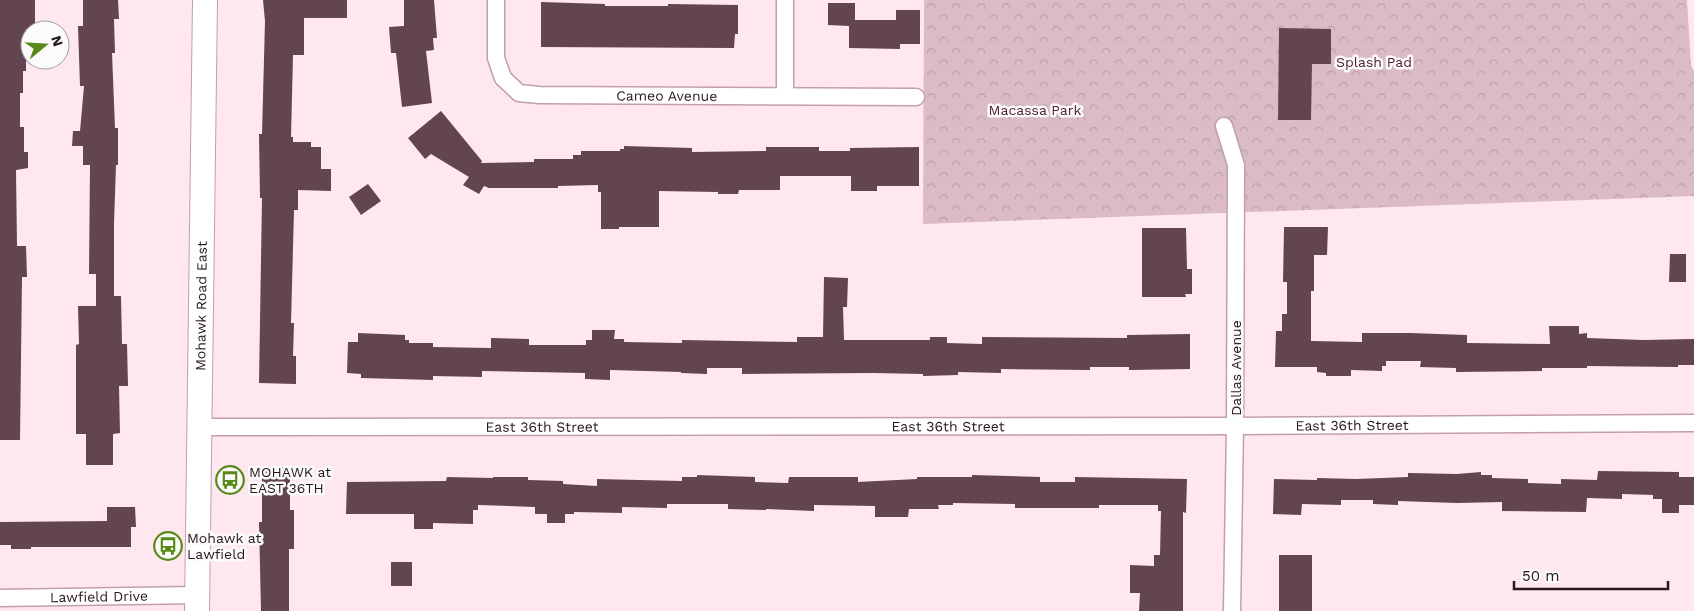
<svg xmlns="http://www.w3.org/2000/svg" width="1694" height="611" font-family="'Work Sans',sans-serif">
  <defs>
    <pattern id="park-crowns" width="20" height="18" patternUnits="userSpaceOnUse" patternTransform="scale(1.25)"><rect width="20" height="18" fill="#dabbc7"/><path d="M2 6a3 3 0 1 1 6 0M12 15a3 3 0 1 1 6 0" fill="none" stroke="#bba0aa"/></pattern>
  </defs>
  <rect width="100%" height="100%" fill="#ffe7f0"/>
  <polygon fill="url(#park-crowns)" points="924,0 1687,0 1691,66 1694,71 1694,196 923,224"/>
  <g fill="#634451">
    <polygon points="0,0 35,0 35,30 26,30 26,71 23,71 23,93 20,93 20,127 24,127 24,152 28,152 28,168 16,170 17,246 26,246 27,277 22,277 20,440 0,440"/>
    <polygon points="83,0 118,0 119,19 114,19 115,53 112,53 115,128 118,128 118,165 116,165 114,224 114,296 121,296 122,344 127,344 128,386 119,386 120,433 113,434 113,465 86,465 86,434 76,434 76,345 79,344 78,306 96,306 96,274 89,274 90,165 83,165 83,146 72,146 73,131 80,131 84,86 80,86 78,26 83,26"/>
    <polygon points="263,0 347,0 347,18 304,18 304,55 293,55 291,137 293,137 293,142 311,142 311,147 321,147 321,169 331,169 331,191 298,190 298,210 294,210 291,323 294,323 293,356 296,356 296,384 259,383 262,198 260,198 259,134 262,134 265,21"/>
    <polygon points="404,0 434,0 437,38 433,38 434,50 426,51 432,103 402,107 396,53 391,53 389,27 404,26"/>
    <polygon points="541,2 605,4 605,6 668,6 668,4 738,5 738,34 735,34 734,48 541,47"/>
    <polygon points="828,3 855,3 855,20 896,20 896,10 920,10 920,44 900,44 900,49 849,48 849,26 828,25"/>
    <polygon points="1279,28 1331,29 1331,64 1312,64 1311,120 1278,120"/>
    <polygon points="441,111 482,161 481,163 534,162 534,159 573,159 573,155 581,155 581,151 620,151 620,149 624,149 624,146 692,148 692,152 766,151 766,147 819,147 819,151 850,151 850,148 919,147 919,186 877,186 877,191 851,191 851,176 780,176 780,190 739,190 738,194 718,194 718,192 659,191 659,227 619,227 619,229 601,229 601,192 598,192 598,185 558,186 558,188 489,188 484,186 479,194 463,185 469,177 431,154 425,159 408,138"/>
    <polygon points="368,184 381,201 361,215 349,197"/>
    <polygon points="1284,227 1328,227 1327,255 1314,255 1314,291 1311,291 1311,341 1362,342 1362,333 1410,333 1467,335 1467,343 1550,344 1549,326 1579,326 1579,334 1587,333 1587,338 1643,340 1694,339 1694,365 1678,365 1678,367 1587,366 1587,368 1542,368 1542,371 1456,372 1456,368 1420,367 1421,361 1386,361 1386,366 1382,366 1382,371 1351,370 1351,376 1326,376 1326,373 1317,372 1317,367 1275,367 1276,331 1282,331 1282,314 1287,314 1287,282 1283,282"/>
    <polygon points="1142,228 1186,228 1187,269 1192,269 1192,294 1185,294 1186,297 1142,297"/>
    <polygon points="1670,254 1686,254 1686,282 1669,282"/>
    <polygon points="824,277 848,278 847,307 843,307 844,340 930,340 930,337 947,337 947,343 982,344 982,337 1127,338 1127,335 1190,334 1190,369 1129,370 1129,367 1090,367 1090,370 1001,369 1001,373 958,372 958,375 923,376 923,374 873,373 742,374 742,368 707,368 707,374 681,373 681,372 610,370 610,380 585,379 585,373 482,371 482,377 433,376 433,380 361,378 361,374 347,373 348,342 358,342 358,333 405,335 405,340 409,340 409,343 433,343 433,347 491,348 491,338 529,339 529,345 586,345 586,340 592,340 592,330 615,330 614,339 624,339 624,342 682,343 682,340 797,342 797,337 823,337"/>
    <polygon points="262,467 290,467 290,510 294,510 294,549 289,549 289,611 261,611 259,522 262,522"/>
    <polygon points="1598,471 1679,472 1679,477 1694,477 1694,505 1679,505 1679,513 1662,513 1662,499 1653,499 1653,495 1622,494 1622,499 1587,498 1586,512 1502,511 1502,502 1457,503 1398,501 1398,505 1373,504 1373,500 1341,500 1341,505 1302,504 1301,515 1273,514 1274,479 1317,480 1317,478 1356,479 1408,477 1408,473 1457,474 1481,472 1481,475 1492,475 1492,478 1528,479 1528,483 1561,484 1561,479 1597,480"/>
    <polygon points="697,475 755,477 755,482 788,483 789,477 858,477 858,482 917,479 917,477 972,477 972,475 1040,477 1040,482 1075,482 1075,477 1187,479 1186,513 1183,512 1183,611 1139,611 1140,593 1130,593 1130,565 1154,566 1154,555 1160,555 1161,511 1158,511 1158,505 1099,505 1099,508 1015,508 1015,504 953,503 953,505 938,505 939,509 909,509 908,517 875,517 875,506 814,505 814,511 766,509 766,510 728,509 728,504 667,504 667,508 622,507 622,513 574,512 574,514 565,514 565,523 547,523 547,514 535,514 535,507 478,505 478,510 473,510 473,524 433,523 433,529 414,529 414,514 346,514 347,482 446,481 447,477 493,478 493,477 528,477 528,480 563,481 563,484 597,486 597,479 682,481 682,477 697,477"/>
    <polygon points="107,507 135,507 136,527 131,527 131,547 31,547 31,549 11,549 11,545 0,545 0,522 107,521"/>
    <rect x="1279" y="555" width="33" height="56"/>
    <rect x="391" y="562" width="21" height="24"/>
  </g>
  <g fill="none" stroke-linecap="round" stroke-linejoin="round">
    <defs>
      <g id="minor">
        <path id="s1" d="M496,0V58L503,78L519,93L539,95L916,97"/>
        <polyline points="785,0 785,95"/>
        <polyline points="1224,126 1236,165 1235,426 1232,611"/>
        <path id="s2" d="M200,427L1235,426L1694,423"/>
        <path id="s3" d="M0,598L197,595"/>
      </g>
      <g id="secondary">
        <path id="s4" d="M197,611L205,0"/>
      </g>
    </defs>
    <use href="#minor" stroke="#c39ead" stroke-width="19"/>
    <use href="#secondary" stroke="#c39ead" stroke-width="26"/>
    <use href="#minor" stroke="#fff" stroke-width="16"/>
    <use href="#secondary" stroke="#fff" stroke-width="24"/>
  </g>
  <defs>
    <symbol id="bus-ring" viewBox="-11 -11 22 22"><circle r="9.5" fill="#fbfbfb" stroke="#5a8819" stroke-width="1.5"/><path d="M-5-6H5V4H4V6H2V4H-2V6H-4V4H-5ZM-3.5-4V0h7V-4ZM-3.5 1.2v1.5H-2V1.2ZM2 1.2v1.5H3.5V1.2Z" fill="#5a8819"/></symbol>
  </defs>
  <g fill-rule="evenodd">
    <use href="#bus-ring" x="214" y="464" width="32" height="32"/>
    <use href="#bus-ring" x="152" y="530" width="32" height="32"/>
  </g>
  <g text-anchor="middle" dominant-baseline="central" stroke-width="5" stroke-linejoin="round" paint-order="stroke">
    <g font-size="14" fill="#521b37" stroke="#fbfbfb">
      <text x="1374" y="62">Splash Pad</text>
      <text x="1035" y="110">Macassa Park</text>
    </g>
    <g font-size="14" fill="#26181e" stroke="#fbfbfb">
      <text stroke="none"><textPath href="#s1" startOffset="249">Cameo Avenue</textPath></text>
      <text stroke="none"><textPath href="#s4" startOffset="305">Mohawk Road East</textPath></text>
      <text transform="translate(1236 368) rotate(-90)">Dallas Avenue</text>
      <text stroke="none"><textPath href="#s2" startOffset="1152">East 36th Street</textPath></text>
      <text stroke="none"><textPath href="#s2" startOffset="748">East 36th Street</textPath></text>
      <text stroke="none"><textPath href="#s2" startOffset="342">East 36th Street</textPath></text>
      <text stroke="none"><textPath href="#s3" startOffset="99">Lawfield Drive</textPath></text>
    </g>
    <g font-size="14" fill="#26181e" stroke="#fbfbfb" text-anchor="start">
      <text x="249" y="472">MOHAWK at<tspan x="249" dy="16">EAST 36TH</tspan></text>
      <text x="187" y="538">Mohawk at<tspan x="187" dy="16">Lawfield</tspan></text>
    </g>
  </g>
  <g transform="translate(45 45) rotate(72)"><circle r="24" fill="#fbfbfb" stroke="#a6a0a3"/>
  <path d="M0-4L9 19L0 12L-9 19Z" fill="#5a8819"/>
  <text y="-8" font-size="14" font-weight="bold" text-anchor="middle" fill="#26181e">N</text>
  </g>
  <path d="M1514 581v8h154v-8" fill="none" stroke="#26181e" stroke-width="2.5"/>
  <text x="1522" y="581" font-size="15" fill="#26181e" stroke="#fbfbfb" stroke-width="4" paint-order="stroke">50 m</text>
</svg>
